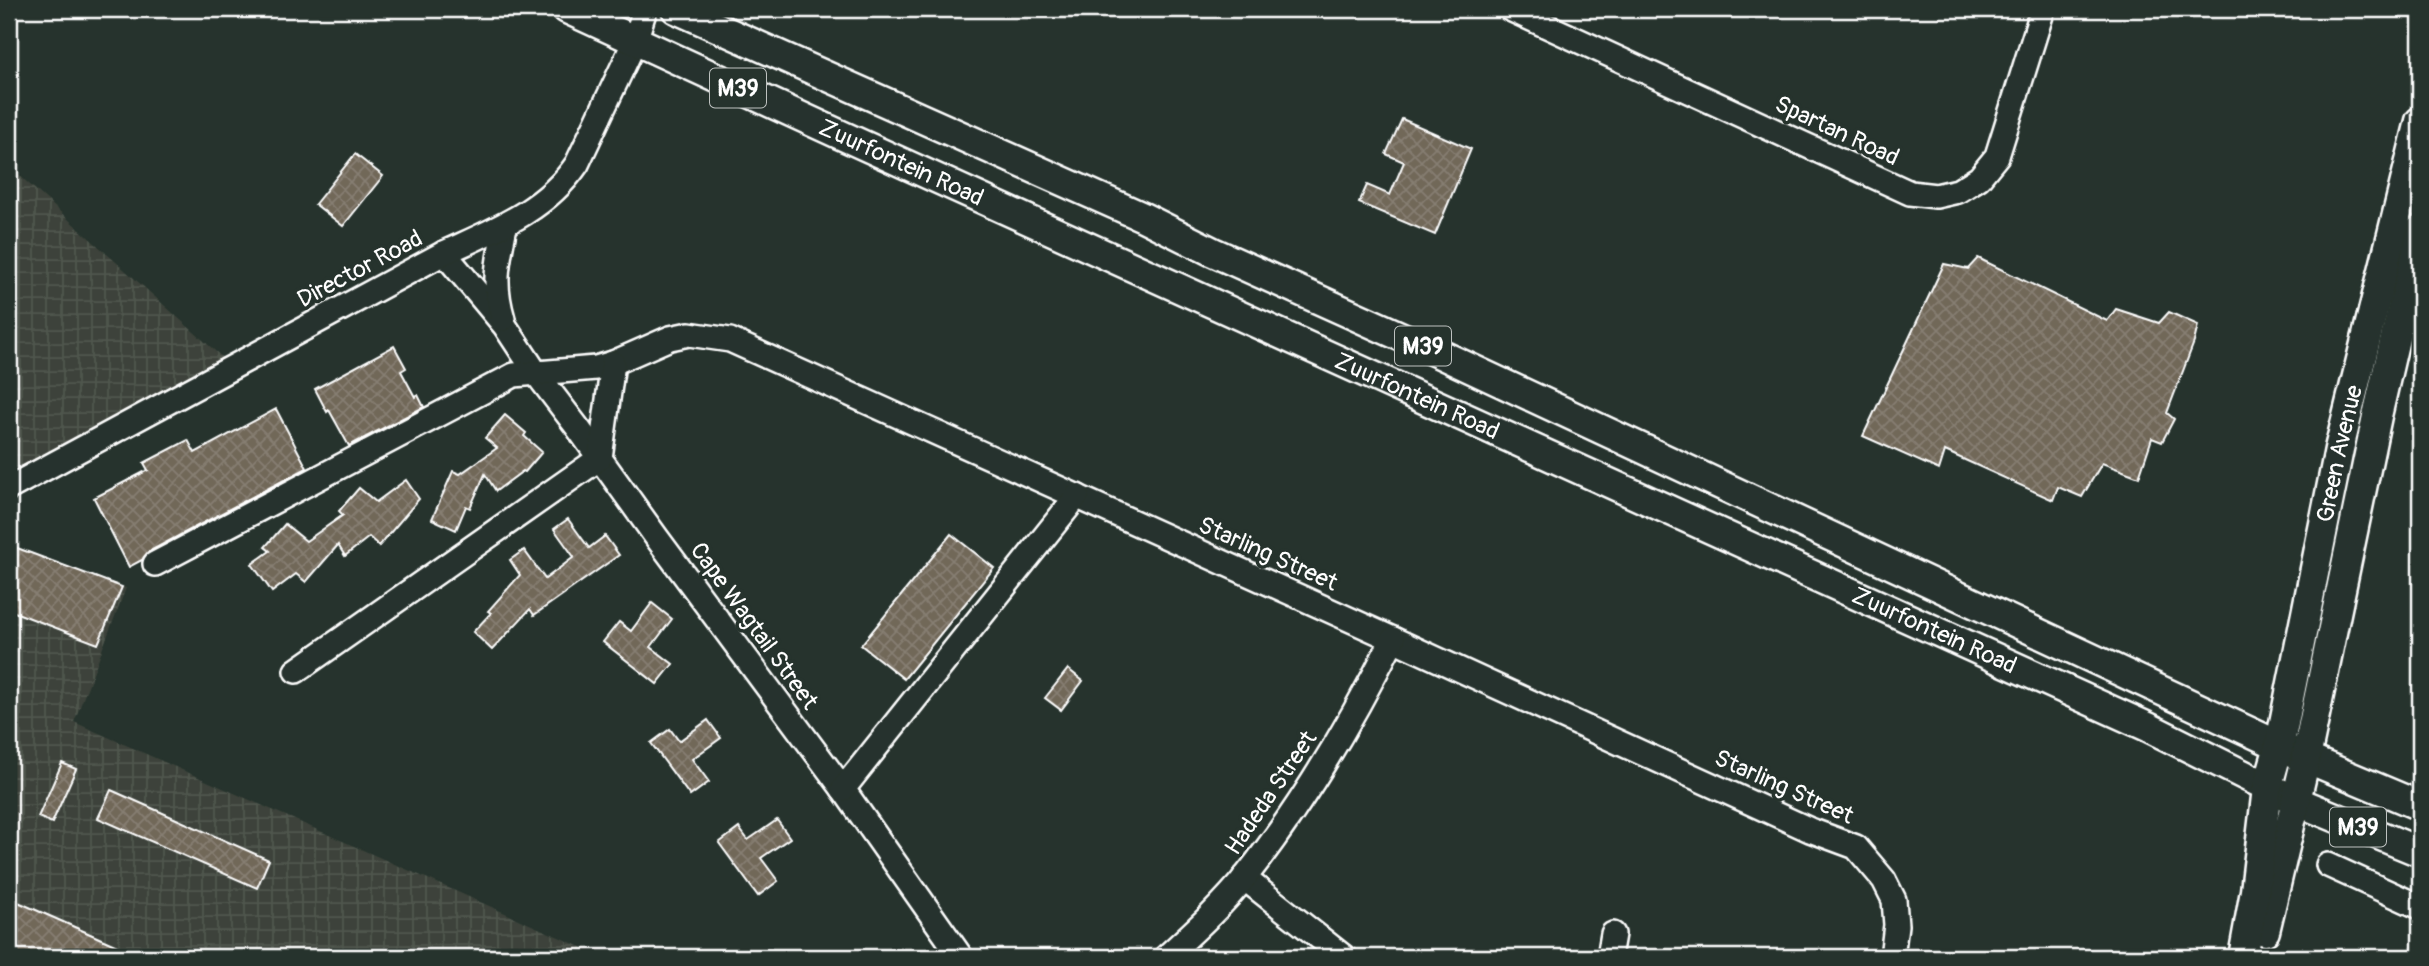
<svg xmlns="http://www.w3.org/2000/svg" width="2429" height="966" font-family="Pangolin,sans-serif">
  <defs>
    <pattern id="industrial-grid" width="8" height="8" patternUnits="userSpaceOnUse" patternTransform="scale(1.75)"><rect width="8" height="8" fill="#3c433a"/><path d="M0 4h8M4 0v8" fill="none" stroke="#50564e"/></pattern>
    <pattern id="building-cross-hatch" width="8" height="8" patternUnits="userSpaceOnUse" patternTransform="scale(1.75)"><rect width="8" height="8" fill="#716759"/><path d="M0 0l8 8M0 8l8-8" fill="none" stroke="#867e72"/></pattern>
  </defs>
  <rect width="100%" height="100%" fill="#26332d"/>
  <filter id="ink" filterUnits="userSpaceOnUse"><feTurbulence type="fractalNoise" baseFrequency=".0143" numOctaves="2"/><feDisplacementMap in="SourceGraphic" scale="14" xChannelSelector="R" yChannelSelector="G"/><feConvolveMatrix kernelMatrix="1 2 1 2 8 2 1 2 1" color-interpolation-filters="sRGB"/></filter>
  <g filter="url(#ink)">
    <g fill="url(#industrial-grid)">
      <polygon points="9,166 223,358 9,476"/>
      <polygon points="9,544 126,588 74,722 604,957 9,957"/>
    </g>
    <g fill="url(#building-cross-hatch)" stroke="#fff" stroke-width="2">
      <polygon points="1402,119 1471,149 1435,235 1359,203 1367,185 1390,195 1404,162 1386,154"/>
      <polygon points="355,154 383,176 343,226 315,204"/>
      <polygon points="1978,258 2107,321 2116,309 2159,323 2169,312 2198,325 2194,342 2167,413 2174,419 2162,442 2152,438 2139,477 2102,463 2082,497 2058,487 2053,500 1945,451 1939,470 1863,436 1944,264 1968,269"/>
      <polygon points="394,346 406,368 401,371 415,397 418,395 424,407 349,446 329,410 327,412 315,389"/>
      <polygon points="276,409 307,468 148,552 142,560 129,567 94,498 148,470 144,463 188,440 195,453"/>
      <polygon points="505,415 526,433 524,436 542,452 525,472 523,471 496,491 485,474 470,508 466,506 456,530 432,519 453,471 460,474 497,448 485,438"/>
      <polygon points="406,480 419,499 379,546 369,537 345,556 338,545 306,582 296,574 272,592 252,564 270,551 265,547 285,524 306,541 343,515 339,511 359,488 376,502"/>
      <polygon points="568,519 589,548 605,536 619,555 534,615 530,609 492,650 473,632 491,613 488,611 520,575 510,560 524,550 545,579 574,557 554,529"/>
      <polygon points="951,534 994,568 904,679 861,645"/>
      <polygon points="9,545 122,587 98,644 9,610"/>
      <polygon points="652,603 672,619 651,647 673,664 657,684 603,642 619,622 631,631"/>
      <polygon points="1068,669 1083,681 1061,710 1045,698"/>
      <polygon points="708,720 721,738 692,759 709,782 690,796 651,743 670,729 679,741"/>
      <polygon points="62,763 76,769 52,823 38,817"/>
      <polygon points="111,790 269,860 257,888 98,818"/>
      <polygon points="777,820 790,838 761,858 778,881 758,896 719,843 739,828 748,840"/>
      <polygon points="9,898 142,957 9,957"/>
    </g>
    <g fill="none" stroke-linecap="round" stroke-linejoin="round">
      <defs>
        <g id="minor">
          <polyline points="1510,9 1910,193 1936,196 1958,191 1979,178 1997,156 2043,9"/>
          <polyline points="444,253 505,326 536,373 578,428 657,538 843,789 961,957"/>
          <path d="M503,319C492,281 498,263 505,226"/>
          <path d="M9,488L444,253C494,230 545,211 577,164L635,41L645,9"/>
          <polyline points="155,564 514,375 596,368 613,363 670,338 689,334 730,340 1393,639 1810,830 1856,847 1884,880 1894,900 1896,925 1892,957"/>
          <polyline points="296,671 600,458 613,363"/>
          <polyline points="843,789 1077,496"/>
          <polyline points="2328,865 2420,907"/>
          <polyline points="1244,878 1344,957"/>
          <path d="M1166,957C1193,932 1223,905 1246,876C1304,803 1351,722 1393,639"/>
          <polyline points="1609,957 1613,934"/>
        </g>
        <g id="major">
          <path id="s1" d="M567,9L841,135L2148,727L2296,801L2420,852"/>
          <polyline points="676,9 1143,217 1213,252 1440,354 2306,758 2420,806"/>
          <polyline points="2265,931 2306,758 2377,416 2420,230"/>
          <path id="s2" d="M2243,957L2255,891L2267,788L2280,743L2339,449L2420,121"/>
        </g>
      </defs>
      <use href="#minor" stroke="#fff" stroke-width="28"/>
      <use href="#major" stroke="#fff" stroke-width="33"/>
      <use href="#minor" stroke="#26332d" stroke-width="23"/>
      <use href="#major" stroke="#26332d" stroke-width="28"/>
    </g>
  </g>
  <g text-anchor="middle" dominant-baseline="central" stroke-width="7" stroke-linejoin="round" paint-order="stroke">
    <g fill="#26332d" stroke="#bec2c0" stroke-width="2">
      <rect x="710" y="68.5" width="56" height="39" rx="5"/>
      <rect x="1395" y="326.5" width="56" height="39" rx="5"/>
      <rect x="2330" y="807.5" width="56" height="39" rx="5"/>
    </g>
    <g font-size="23" font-weight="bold" fill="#fff">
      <text x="738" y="88">M39</text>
      <text x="1423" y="346">M39</text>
      <text x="2358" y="827">M39</text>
    </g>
    <g font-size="24" fill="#fff" stroke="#26332d">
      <text transform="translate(1837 131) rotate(25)">Spartan Road</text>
      <text stroke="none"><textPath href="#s1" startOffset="368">Zuurfontein Road</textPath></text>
      <text transform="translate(360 269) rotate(-28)">Director Road</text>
      <text stroke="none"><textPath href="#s1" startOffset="934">Zuurfontein Road</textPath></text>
      <text stroke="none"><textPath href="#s2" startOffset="513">Green Avenue</textPath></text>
      <text transform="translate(1268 554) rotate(24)">Starling Street</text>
      <text transform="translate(754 626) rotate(54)">Cape Wagtail Street</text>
      <text stroke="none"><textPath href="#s1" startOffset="1502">Zuurfontein Road</textPath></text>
      <text transform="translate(1784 787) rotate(24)">Starling Street</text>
      <text transform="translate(1271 793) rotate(-56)">Hadeda Street</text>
    </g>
  </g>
  <rect width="2429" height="966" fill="none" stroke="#26332d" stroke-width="35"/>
  <rect x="18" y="18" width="2394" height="931" fill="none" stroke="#fff" stroke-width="2.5" filter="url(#ink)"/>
</svg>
